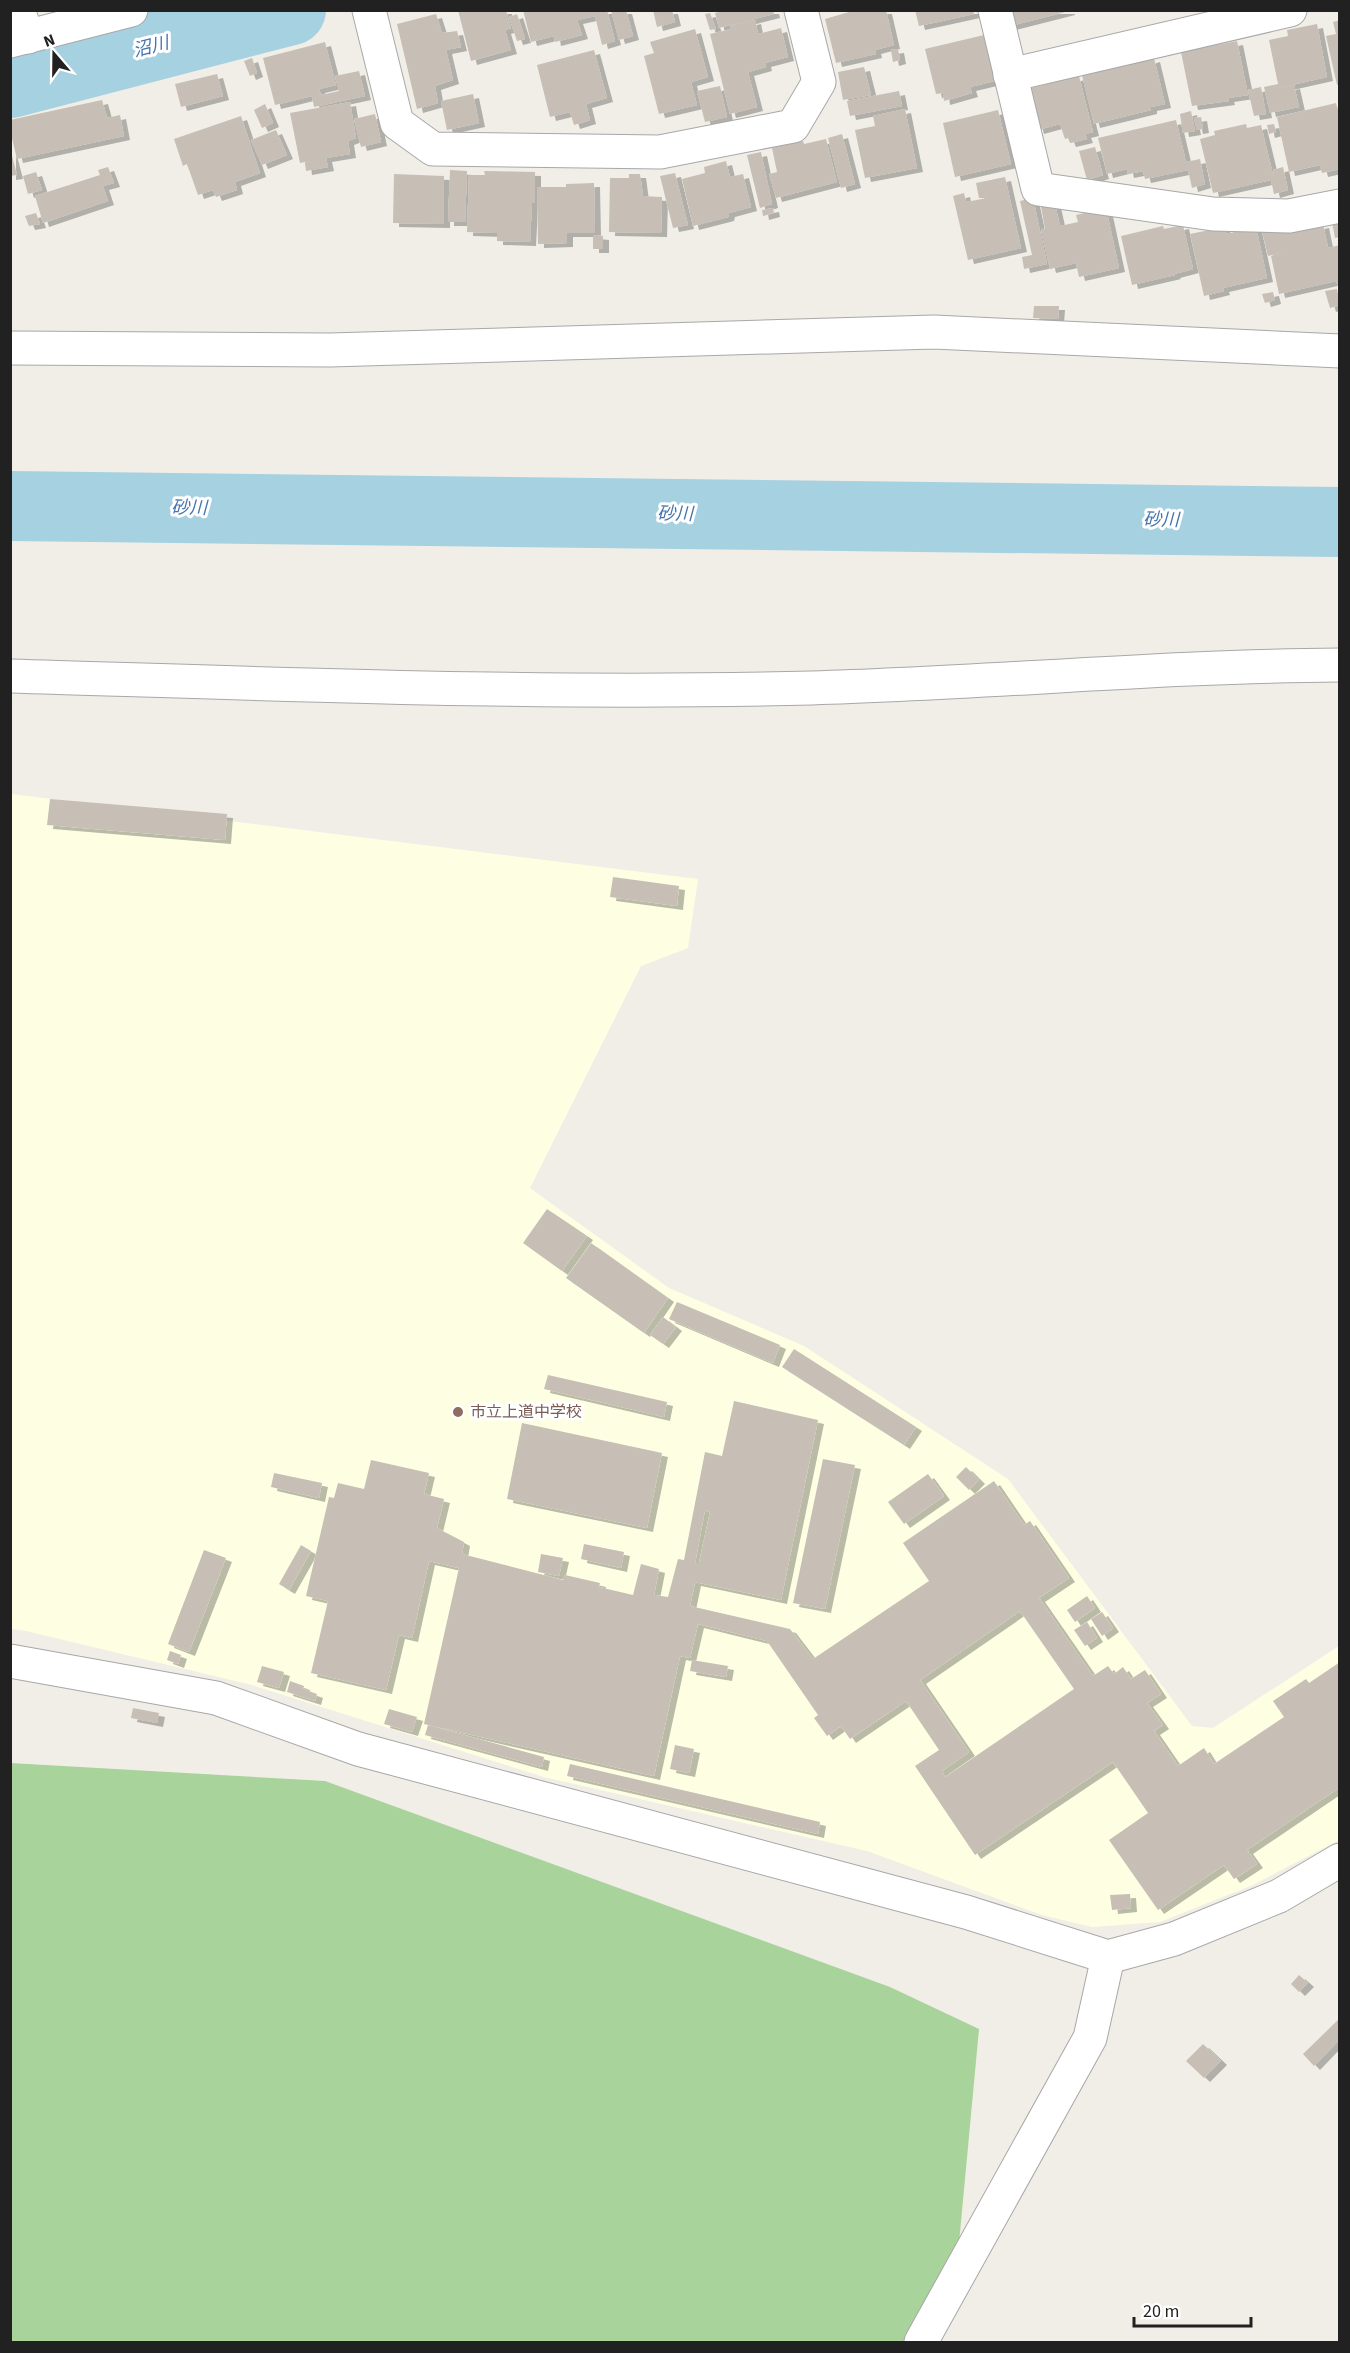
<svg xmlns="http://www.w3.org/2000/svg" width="1350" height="2353" font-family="'Source Sans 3','Noto Sans JP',sans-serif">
  <defs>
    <filter id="shadow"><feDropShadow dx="6" dy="4" stdDeviation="0" flood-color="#0004"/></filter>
  </defs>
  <rect width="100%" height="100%" fill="#f1eee7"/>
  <polygon fill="#feffe2" points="11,794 698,879 688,948 641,966 530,1188 669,1288 804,1346 1008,1479 1192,1726 1213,1728 1339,1646 1339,1840 1253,1885 1160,1922 1092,1927 1042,1915 867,1851 544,1777 252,1685 26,1631 11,1629"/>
  <polygon fill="#a8d39a" points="10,1763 325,1781 890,1987 979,2029 959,2243 903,2342 11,2342"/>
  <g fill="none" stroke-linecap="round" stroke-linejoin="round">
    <g stroke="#a5d1e1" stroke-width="70">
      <polyline points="10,83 291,10"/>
      <polyline points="10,506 1340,522"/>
    </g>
  </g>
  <g fill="#c7beb6" fill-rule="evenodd" filter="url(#shadow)">
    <polygon points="458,10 506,10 511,28 505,30 511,50 471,61"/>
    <polygon points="523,10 607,10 615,41 602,45 595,16 577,20 582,35 555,42 554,36 531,42"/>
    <polygon points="611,10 626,10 633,36 619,40"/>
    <polygon points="653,10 672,10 675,22 657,27"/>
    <polygon points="726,10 773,10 774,14 719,28 715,13"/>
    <polygon points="856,10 886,10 894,45 875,50 876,54 836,63 825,19"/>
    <polygon points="915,10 973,10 974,14 919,26"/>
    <polygon points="1007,10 1069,10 1069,11 1010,26"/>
    <polygon points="710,13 716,29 710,30 705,14"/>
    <polygon points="436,14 442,33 457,31 461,47 446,50 453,80 435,86 438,103 417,109 397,24"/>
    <polygon points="517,14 525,39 517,41 509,17"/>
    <polygon points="755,20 758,34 781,28 788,57 765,63 766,67 748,72 757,107 730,114 710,34 731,29 730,26"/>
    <polygon points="1340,20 1340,84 1337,85 1326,36 1336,34 1333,22"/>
    <polygon points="1317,24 1327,77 1278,88 1294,85 1299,107 1270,113 1264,87 1278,84 1269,40 1288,36 1287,30"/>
    <polygon points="695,29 708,77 691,82 697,105 659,114 644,56 654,53 650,42"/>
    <polygon points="984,35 995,81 970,87 972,93 944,101 943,93 936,94 925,49"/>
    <polygon points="1237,41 1248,95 1228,98 1229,101 1192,106 1181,52"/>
    <polygon points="325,42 336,85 319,89 321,95 339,91 335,76 359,71 365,96 314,107 312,96 275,105 263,58"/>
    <polygon points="898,49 900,60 893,62 891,50"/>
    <polygon points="594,50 607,98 586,104 590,120 574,125 570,112 550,117 537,65"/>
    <polygon points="252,58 257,73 250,76 244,61"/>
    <polygon points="1148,58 1148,60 1154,58 1165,104 1151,107 1151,110 1094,124 1082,75"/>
    <polygon points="864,67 871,95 843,100 838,72"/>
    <polygon points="217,74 223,96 181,107 175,84"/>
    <polygon points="1079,76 1093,132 1085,134 1087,139 1070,143 1068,138 1065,139 1060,124 1038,130 1027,89"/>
    <polygon points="720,86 727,117 705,122 697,91"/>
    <polygon points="1261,87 1266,114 1254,116 1248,90"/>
    <polygon points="899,91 902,106 850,116 847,101"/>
    <polygon points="473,94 479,123 447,130 441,101"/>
    <polygon points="102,100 107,118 120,115 124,136 17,159 10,130 10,120"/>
    <polygon points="350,102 356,138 348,141 350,154 326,158 328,167 306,171 305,163 316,160 300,163 290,113"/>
    <polygon points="1336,103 1340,118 1340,169 1322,173 1320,165 1289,172 1277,117"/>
    <polygon points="265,104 273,123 262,128 254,110"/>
    <polygon points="905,109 917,168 865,178 855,130 875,126 873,116"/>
    <polygon points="998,110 1011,164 955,177 943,123"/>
    <polygon points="1191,111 1195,131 1183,133 1180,114"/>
    <polygon points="375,114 381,142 361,147 354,119"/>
    <polygon points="241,116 260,173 235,182 237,190 216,197 213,190 198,195 187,164 183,166 174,139"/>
    <polygon points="1201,117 1203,129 1197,130 1194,118"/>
    <polygon points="1176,120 1186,162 1200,159 1205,184 1192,188 1188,170 1145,179 1143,171 1128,174 1127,169 1107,174 1098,138"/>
    <polygon points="1246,124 1247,128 1261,125 1274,179 1273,170 1283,167 1288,190 1274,194 1271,180 1213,193 1200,139 1215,135 1214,131"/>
    <polygon points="1274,124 1276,132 1269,134 1267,125"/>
    <polygon points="276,130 287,155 262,165 251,140"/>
    <polygon points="842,134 855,184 841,188 828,138"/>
    <polygon points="826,139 837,182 776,198 769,174 777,172 772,148 803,141 804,144"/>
    <polygon points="1095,147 1103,175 1087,180 1079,151"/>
    <polygon points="10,148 17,175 10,176"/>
    <polygon points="761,152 772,204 760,208 747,155"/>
    <polygon points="726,161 730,177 743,174 751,207 729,213 728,217 693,226 682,179 705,173 704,167"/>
    <polygon points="108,167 114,183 103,186 108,201 43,223 35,196 100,175 98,170"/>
    <polygon points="450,170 467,171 465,222 448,222"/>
    <polygon points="484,171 535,172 535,203 532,203 530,242 497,241 497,233 467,232 469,175 485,175"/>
    <polygon points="36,172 42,190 28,194 23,176"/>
    <polygon points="675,173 688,225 673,228 660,176"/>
    <polygon points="394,174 444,176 444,224 393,223"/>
    <polygon points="629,174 640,174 643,196 662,197 661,233 609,232 610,178 629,178"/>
    <polygon points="1005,177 1021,248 968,260 953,196 964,193 966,202 987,198 979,198 976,183"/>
    <polygon points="594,183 595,233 567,233 567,243 538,244 537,187 566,187 566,184"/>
    <polygon points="1033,198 1047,264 1024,269 1022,257 1032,255 1020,201"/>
    <polygon points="1055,204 1060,226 1078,222 1076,215 1106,208 1119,268 1079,277 1076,263 1050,269 1041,230 1045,229 1041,207"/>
    <polygon points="773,208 774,213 763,216 762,210"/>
    <polygon points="36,213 40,224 29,226 25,216"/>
    <polygon points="1340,221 1340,237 1335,238 1332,222"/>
    <polygon points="1323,224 1328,248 1340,245 1340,291 1336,281 1279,294 1271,256 1286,251 1268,256 1262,232 1280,227 1282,233"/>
    <polygon points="1183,225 1193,269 1174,274 1175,275 1132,285 1121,236 1163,226 1164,229"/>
    <polygon points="1224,227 1226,234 1256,227 1267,278 1223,288 1224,291 1204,296 1190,234"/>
    <polygon points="593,235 603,236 603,249 593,249"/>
    <polygon points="1337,289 1340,305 1330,308 1325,291"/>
    <polygon points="1273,292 1275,300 1265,303 1262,294"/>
    <polygon points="1034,306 1059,306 1058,319 1033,318"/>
    <polygon points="50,799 227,814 225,840 47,825"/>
    <polygon points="613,877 679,886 677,906 610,897"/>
    <polygon points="547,1209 587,1236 562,1271 523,1243"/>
    <polygon points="591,1243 668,1298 644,1333 566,1278"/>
    <polygon points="677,1302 780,1345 773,1363 669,1319"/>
    <polygon points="663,1317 676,1327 663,1344 650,1335"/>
    <polygon points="794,1349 916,1427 904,1445 782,1367"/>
    <polygon points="548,1375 667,1402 664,1417 544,1389"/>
    <path d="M734,1401L818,1420L781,1600L695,1582L690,1606L790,1629L813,1659L929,1581L903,1543L994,1481L1024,1525L1030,1521L1069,1578L1039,1598L1093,1676L1108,1666L1114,1674L1123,1667L1131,1679L1145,1670L1161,1694L1147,1703L1163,1725L1154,1731L1178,1766L1204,1748L1214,1764L1284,1717L1273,1701L1306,1679L1309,1683L1340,1662V1787L1247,1850L1257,1864L1234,1879L1224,1865L1158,1910L1109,1840L1148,1813L1113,1762L975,1855L915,1766L939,1750L906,1701L850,1739L841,1726L827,1736L814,1718L818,1715L767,1641L698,1624L690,1658L680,1656L654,1776L424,1724L459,1568L429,1561L412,1638L399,1635L386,1690L311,1673L328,1601L306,1596L329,1497L334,1498L338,1483L364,1489L371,1460L429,1473L424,1494L444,1499L437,1528L464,1542L462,1554L563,1580L565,1575L600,1583L599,1587L633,1595L641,1564L659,1569L654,1595L668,1597L678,1559L684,1560L705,1452L722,1456ZM705,1510L710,1512L699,1563H695ZM1020,1611L1074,1689L945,1777L942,1771L969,1752L920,1680Z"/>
    <polygon points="522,1423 662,1453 647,1528 507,1499"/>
    <polygon points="823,1459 855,1465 825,1609 793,1603"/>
    <polygon points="966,1467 979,1480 969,1490 956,1477"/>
    <polygon points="274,1473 322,1483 319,1498 271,1487"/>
    <polygon points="928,1474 944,1496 904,1524 888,1502"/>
    <polygon points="584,1544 624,1552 621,1568 581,1559"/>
    <polygon points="301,1545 311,1551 289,1590 279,1584"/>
    <polygon points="204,1550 226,1558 189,1652 168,1644"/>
    <polygon points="541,1554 563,1558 559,1576 538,1572"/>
    <polygon points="1087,1596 1095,1608 1075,1622 1067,1610"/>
    <polygon points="1102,1612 1113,1628 1102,1636 1091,1619"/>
    <polygon points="1087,1622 1097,1638 1085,1646 1074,1630"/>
    <polygon points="170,1651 181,1655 178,1664 167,1660"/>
    <polygon points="692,1660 728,1666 726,1677 690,1671"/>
    <polygon points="262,1666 284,1672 279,1688 257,1682"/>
    <polygon points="290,1681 304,1686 303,1689 317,1694 315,1701 287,1692"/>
    <polygon points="133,1708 159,1713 157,1723 131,1718"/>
    <polygon points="389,1709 417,1717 412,1732 384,1724"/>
    <polygon points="428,1725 544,1757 542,1767 425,1735"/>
    <polygon points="675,1745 694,1749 689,1773 670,1769"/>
    <polygon points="570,1764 820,1822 818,1834 567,1776"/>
    <polygon points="1130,1894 1131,1908 1112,1910 1110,1895"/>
    <polygon points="1299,1975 1308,1983 1299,1992 1291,1984"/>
    <polygon points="1340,2018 1340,2039 1314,2066 1303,2054"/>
    <polygon points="1203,2044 1221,2061 1204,2078 1186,2061"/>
  </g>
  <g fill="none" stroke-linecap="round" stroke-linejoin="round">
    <defs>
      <g id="minor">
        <polyline points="18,10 28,37"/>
        <polyline points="369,10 397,123 433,149 660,152 793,126 819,82 801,10"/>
        <polyline points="995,10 1038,189 1213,214 1289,216 1340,206"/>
        <polyline points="10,41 131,10"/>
        <polyline points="1010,75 1290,10"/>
        <polyline points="10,348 330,350 934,332 1340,351"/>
        <path d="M10,676C278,684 545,695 812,688C988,683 1164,666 1340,665"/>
        <polyline points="10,1661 216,1698 358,1749 966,1912 1108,1957 1174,1939 1279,1896 1340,1860"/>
        <polyline points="921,2342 1090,2038 1108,1957"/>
      </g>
    </defs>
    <use href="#minor" stroke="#a8a8a8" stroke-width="35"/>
    <use href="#minor" stroke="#fff" stroke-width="33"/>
  </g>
  <circle fill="#8d6e63" stroke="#fff" stroke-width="2" cx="458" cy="1412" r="6"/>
  <g text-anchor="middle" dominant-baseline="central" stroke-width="6" stroke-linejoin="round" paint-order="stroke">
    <g font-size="16" fill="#785e54" stroke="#fff" text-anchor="start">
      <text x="470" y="1412">市立上道中学校</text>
    </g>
    <g font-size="18" font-style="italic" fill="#4474af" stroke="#fff">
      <text transform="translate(151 47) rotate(-14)">沼川</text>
      <text transform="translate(189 508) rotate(1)">砂川</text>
      <text transform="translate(675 514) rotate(1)">砂川</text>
      <text transform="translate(1161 520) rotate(1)">砂川</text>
    </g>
  </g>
  <rect width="1350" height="2353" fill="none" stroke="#212121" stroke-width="24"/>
  <g transform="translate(54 54) rotate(340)" stroke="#ffffff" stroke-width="4.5" paint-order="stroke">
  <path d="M0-4.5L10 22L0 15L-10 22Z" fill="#212121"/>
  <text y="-9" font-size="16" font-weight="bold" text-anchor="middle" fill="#212121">N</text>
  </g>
  <path d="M1134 2317v9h117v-9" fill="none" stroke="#212121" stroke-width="3"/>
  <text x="1143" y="2317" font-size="18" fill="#212121" stroke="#ffffff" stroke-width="4.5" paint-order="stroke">20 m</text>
</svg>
